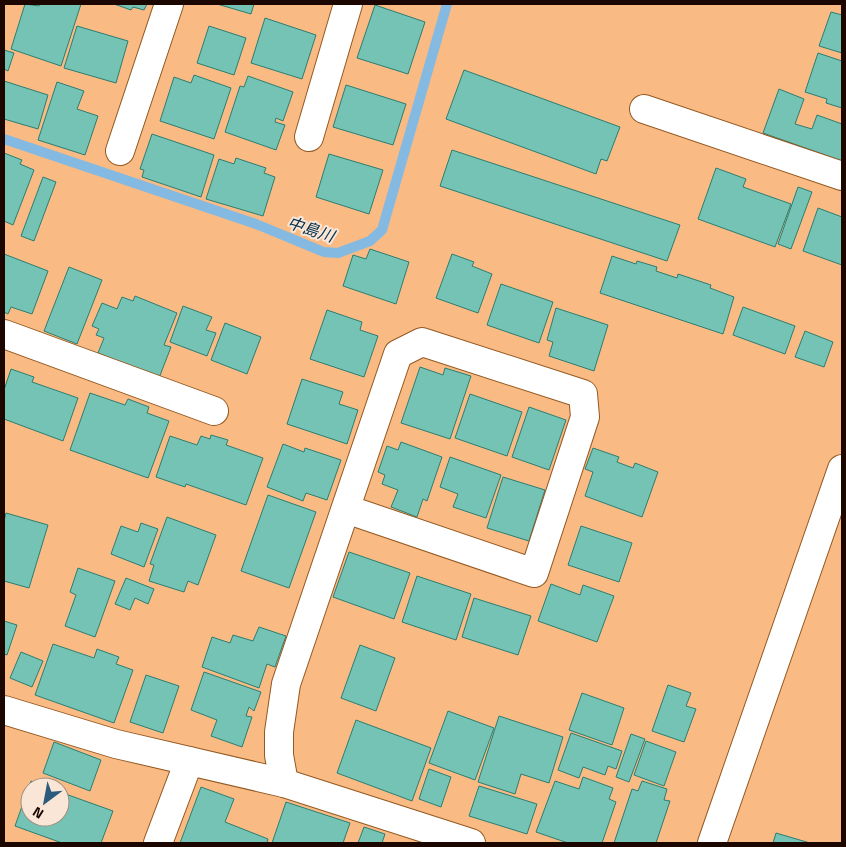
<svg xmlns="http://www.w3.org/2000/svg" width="846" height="847" font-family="'Titillium Web','Noto Sans JP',sans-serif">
  <rect width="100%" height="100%" fill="#faba84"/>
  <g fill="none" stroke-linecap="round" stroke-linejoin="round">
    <polyline stroke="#84bae2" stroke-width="10" points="4,139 256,224 324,252 338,253 370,241 382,230 447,4"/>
  </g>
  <g fill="#75c3b5" stroke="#2b7e71">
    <polygon points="25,4 39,6 40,4 81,4 61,66 11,49"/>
    <polygon points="114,4 147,4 144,10 133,7 131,10"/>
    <polygon points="217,4 254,4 251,14"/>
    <polygon points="375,5 425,22 408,74 357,58"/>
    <polygon points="831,12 842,15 842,53 819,46"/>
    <polygon points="265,18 316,35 302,79 251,63"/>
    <polygon points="77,26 128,41 116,83 64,68"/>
    <polygon points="209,26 246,38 234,75 197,63"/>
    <polygon points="4,50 14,53 8,71 4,69"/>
    <polygon points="818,53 842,61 842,108 826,103 827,99 805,92"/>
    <polygon points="464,70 620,127 607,161 601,159 596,174 446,119"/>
    <polygon points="194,75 231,88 214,139 160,121 174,77 191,83"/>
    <polygon points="248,76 293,92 283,121 276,118 275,122 285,125 276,150 225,132 240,86 244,87"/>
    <polygon points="4,81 48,95 38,129 4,119"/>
    <polygon points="57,82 84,91 77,109 98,116 85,155 38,140"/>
    <polygon points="346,85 406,104 393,145 333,127"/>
    <polygon points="779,89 804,99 795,124 812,129 817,115 842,124 842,161 763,133"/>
    <polygon points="152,134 214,155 201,197 142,177 144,170 140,169"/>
    <polygon points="452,150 680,225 667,261 440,186"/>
    <polygon points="4,153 22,160 20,164 34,170 13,225 4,221"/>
    <polygon points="329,154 383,170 369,214 316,197"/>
    <polygon points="236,158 266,168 264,173 275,177 263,216 206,199 219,159 234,164"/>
    <polygon points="716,168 746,179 743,187 791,204 775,247 698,219"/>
    <polygon points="43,177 56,182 34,241 21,236"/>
    <polygon points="798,187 812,192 791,249 778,244"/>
    <polygon points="818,208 842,217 842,265 803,251"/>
    <polygon points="370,249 409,262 396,304 343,286 353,255 366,259"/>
    <polygon points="4,254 48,271 32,314 11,307 8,314 4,312"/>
    <polygon points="452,254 474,262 472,266 492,274 478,313 436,298"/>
    <polygon points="612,256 636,264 637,261 657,267 656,271 677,278 678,274 711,285 710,288 734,297 723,334 600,293"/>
    <polygon points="69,267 102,280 77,344 44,331"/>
    <polygon points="501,284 553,302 539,343 487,325"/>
    <polygon points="135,296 177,313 164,345 171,347 159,378 98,353 104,338 96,335 99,329 92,326 102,303 117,309 122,297 133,301"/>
    <polygon points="183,306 212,317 206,330 216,333 207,356 170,342"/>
    <polygon points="743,307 795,326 785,354 733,335"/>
    <polygon points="556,308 608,325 594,371 549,356 553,342 547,340"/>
    <polygon points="327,310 362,322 360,330 378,336 364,377 310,359"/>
    <polygon points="225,323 261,337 247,374 211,360"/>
    <polygon points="805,331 833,342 824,367 795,357"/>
    <polygon points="420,367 443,375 445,368 471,376 450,439 401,423"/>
    <polygon points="11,369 34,377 32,382 78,398 63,441 4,419 4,390"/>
    <polygon points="302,379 343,392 339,404 358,410 347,444 287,424"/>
    <polygon points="90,393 125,405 128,399 149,407 147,413 169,421 148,478 70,450"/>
    <polygon points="470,394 522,412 507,456 455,438"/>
    <polygon points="529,407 566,420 549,470 512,457"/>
    <polygon points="211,435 228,440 226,445 263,458 246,505 186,484 185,487 156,477 170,436 197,445 201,436 210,439"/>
    <polygon points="401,442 442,457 427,501 423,499 417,517 391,507 398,490 382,484 385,475 378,472 387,446 398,450"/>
    <polygon points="283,444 304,452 305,448 341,460 327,500 306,493 303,501 267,487"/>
    <polygon points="593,448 619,457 617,462 633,468 635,463 658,472 642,517 585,496 593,472 585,469"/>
    <polygon points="450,457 501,475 486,518 453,507 458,494 440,487"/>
    <polygon points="503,477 545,490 529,541 487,528"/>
    <polygon points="268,495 316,512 289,588 241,571"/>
    <polygon points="6,513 48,525 29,588 4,581 4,521"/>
    <polygon points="167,517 216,535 198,585 188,581 184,592 149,581 154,565 150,564"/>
    <polygon points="141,523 158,529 144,567 111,554 121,526 138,532"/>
    <polygon points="581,526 632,543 619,582 568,565"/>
    <polygon points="349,552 410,573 394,619 333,597"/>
    <polygon points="78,568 115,581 95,637 65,626 76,595 70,592"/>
    <polygon points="417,576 471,594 456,640 402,622"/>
    <polygon points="126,578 154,589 148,604 135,598 130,610 115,604"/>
    <polygon points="551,584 580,595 583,585 614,596 597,642 538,621"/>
    <polygon points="474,598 531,616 518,655 462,637"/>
    <polygon points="4,621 17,625 7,655 4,654"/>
    <polygon points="259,627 286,636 275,667 267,664 259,688 202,667 212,637 230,643 233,635 253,641"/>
    <polygon points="53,644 94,658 97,649 119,657 116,664 133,670 114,723 35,695"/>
    <polygon points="360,645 395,658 376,711 341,698"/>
    <polygon points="21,652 43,661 32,687 10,678"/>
    <polygon points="204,672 261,692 254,711 249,707 246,716 252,717 242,747 211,736 217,720 191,710"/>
    <polygon points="146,675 179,686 163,733 130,722"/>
    <polygon points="668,685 691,693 686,706 696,709 684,742 652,731"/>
    <polygon points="582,693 624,708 612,745 569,730"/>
    <polygon points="448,711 494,728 475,780 429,763"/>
    <polygon points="499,716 563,737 549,783 521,774 515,794 478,782"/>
    <polygon points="356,720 431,748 412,801 337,773"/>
    <polygon points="571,733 622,751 616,769 608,766 605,775 583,767 579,778 558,770"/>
    <polygon points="631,734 645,739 629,782 616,777"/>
    <polygon points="646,741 676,752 664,786 634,775"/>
    <polygon points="54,742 101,760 90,791 43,773"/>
    <polygon points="429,769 451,777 441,807 419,799"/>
    <polygon points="583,777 613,788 609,799 616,802 602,843 568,843 536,832 555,781 579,789"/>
    <polygon points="31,781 46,787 30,787 30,817 60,817 60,792 113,811 101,843 62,843 15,826"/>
    <polygon points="642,781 667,789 664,800 670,801 656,843 614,843 632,789 638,791"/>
    <polygon points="479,786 537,804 527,834 469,816"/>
    <polygon points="201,787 234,799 225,822 268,839 267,843 180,843"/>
    <polygon points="286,802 350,823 343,843 272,843"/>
    <polygon points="364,827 385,834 382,843 358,843"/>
    <polygon points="776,833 810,843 773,843"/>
  </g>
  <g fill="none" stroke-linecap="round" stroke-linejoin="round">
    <defs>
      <g id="minor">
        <polyline points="644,109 842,176"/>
        <polyline points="309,137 348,4"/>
        <polyline points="120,151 169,4"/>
        <polyline points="4,334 214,411"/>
        <polyline points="4,710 116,744 284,783 471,843"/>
        <polyline points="284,783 279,755 279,732 286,684 398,354 422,342 583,394 585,417 534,573 346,509"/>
        <polyline points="158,843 189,761"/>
      </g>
      <polyline id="tertiary" points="712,843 842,469"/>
    </defs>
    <use href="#minor" stroke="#935922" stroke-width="30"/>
    <use href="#tertiary" stroke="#935922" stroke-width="30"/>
    <use href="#minor" stroke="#fff" stroke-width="28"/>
    <use href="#tertiary" stroke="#fff" stroke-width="28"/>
  </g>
  <g text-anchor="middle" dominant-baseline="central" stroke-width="4" stroke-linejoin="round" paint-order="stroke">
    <g font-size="16" font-style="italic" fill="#012f49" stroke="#fae6d6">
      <text transform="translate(311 229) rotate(18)">中島川</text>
    </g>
  </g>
  <rect width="846" height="847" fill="none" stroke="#1b0600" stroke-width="10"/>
  <g transform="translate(45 802) rotate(212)"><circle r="24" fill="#fae6d6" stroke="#a18c80"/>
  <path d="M0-4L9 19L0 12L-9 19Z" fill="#2d5b7b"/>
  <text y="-8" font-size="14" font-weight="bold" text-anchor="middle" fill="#1b0600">N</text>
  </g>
</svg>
